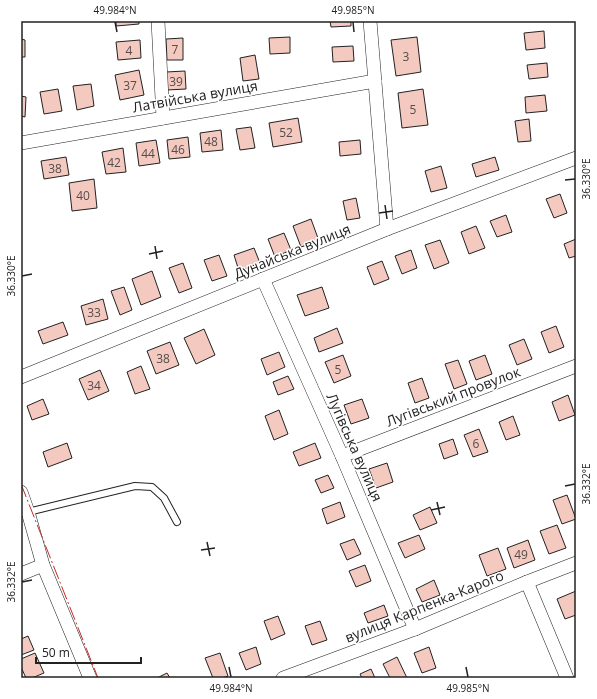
<svg xmlns="http://www.w3.org/2000/svg" width="597" height="699" font-family="'Open Sans',sans-serif">
  <rect width="100%" height="100%" fill="#fff"/>
  <g fill="#f3c9c0" stroke="#222">
    <polygon points="116,21 139,21 139,24 116,26"/>
    <polygon points="330,21 351,21 351,26 331,27"/>
    <polygon points="544,31 545,48 526,50 524,33"/>
    <polygon points="290,37 290,53 270,54 269,38"/>
    <polygon points="417,37 421,72 396,76 391,40"/>
    <polygon points="183,38 183,60 167,60 166,39"/>
    <polygon points="21,39 25,40 25,57 21,57"/>
    <polygon points="140,40 141,58 118,60 116,42"/>
    <polygon points="353,46 354,61 333,62 332,47"/>
    <polygon points="255,55 259,79 243,81 240,58"/>
    <polygon points="547,63 548,77 529,79 527,65"/>
    <polygon points="139,70 144,95 120,100 115,75"/>
    <polygon points="185,71 186,89 167,90 166,72"/>
    <polygon points="91,84 94,106 77,110 73,86"/>
    <polygon points="58,89 62,111 44,114 40,92"/>
    <polygon points="423,89 428,125 402,128 398,93"/>
    <polygon points="545,95 547,111 526,113 525,97"/>
    <polygon points="21,96 26,97 25,117 21,116"/>
    <polygon points="298,118 302,142 273,147 269,123"/>
    <polygon points="529,119 531,141 518,142 515,121"/>
    <polygon points="251,127 255,148 240,150 236,129"/>
    <polygon points="221,130 223,150 202,152 200,133"/>
    <polygon points="188,137 190,157 169,159 167,140"/>
    <polygon points="156,140 160,163 139,166 136,143"/>
    <polygon points="360,140 361,154 340,156 339,142"/>
    <polygon points="123,148 126,172 106,174 102,152"/>
    <polygon points="66,157 69,175 44,179 41,161"/>
    <polygon points="495,157 499,170 476,177 472,164"/>
    <polygon points="441,166 447,188 431,192 425,171"/>
    <polygon points="94,179 97,208 72,211 69,183"/>
    <polygon points="560,194 567,213 554,218 546,199"/>
    <polygon points="356,198 360,218 347,220 343,201"/>
    <polygon points="506,215 512,232 497,237 490,221"/>
    <polygon points="311,219 319,241 301,247 293,226"/>
    <polygon points="476,226 485,248 469,254 461,232"/>
    <polygon points="284,233 291,250 275,257 268,239"/>
    <polygon points="576,239 576,256 569,258 564,244"/>
    <polygon points="440,240 449,263 434,269 425,245"/>
    <polygon points="254,248 260,263 239,271 234,255"/>
    <polygon points="411,250 417,268 402,274 395,256"/>
    <polygon points="219,255 227,276 212,281 204,260"/>
    <polygon points="382,261 389,279 374,285 367,267"/>
    <polygon points="183,263 192,288 179,293 169,268"/>
    <polygon points="152,271 161,297 141,305 132,279"/>
    <polygon points="124,287 132,310 120,315 111,291"/>
    <polygon points="322,287 329,308 305,316 297,295"/>
    <polygon points="103,299 108,319 86,325 81,306"/>
    <polygon points="63,322 68,335 43,344 38,331"/>
    <polygon points="556,326 564,347 549,353 541,332"/>
    <polygon points="337,328 343,343 319,352 314,338"/>
    <polygon points="204,329 215,355 196,364 184,338"/>
    <polygon points="524,339 532,359 517,365 509,345"/>
    <polygon points="170,342 179,365 156,374 147,351"/>
    <polygon points="279,352 285,367 267,375 261,359"/>
    <polygon points="343,355 351,376 334,383 325,362"/>
    <polygon points="485,355 492,374 476,380 469,361"/>
    <polygon points="458,360 467,384 454,389 445,364"/>
    <polygon points="141,366 150,389 135,394 127,372"/>
    <polygon points="100,370 109,391 88,400 79,379"/>
    <polygon points="288,376 294,389 278,395 273,382"/>
    <polygon points="422,378 429,398 415,403 408,383"/>
    <polygon points="568,395 575,415 559,421 552,402"/>
    <polygon points="43,399 49,414 32,420 27,406"/>
    <polygon points="362,399 369,418 351,424 344,405"/>
    <polygon points="279,410 288,434 274,440 265,416"/>
    <polygon points="513,416 520,435 506,440 499,422"/>
    <polygon points="479,429 488,452 473,457 464,435"/>
    <polygon points="453,439 458,454 444,459 439,444"/>
    <polygon points="67,443 72,458 48,467 43,452"/>
    <polygon points="315,443 321,458 299,466 293,452"/>
    <polygon points="387,463 393,482 376,488 369,469"/>
    <polygon points="328,475 334,488 321,493 315,480"/>
    <polygon points="567,495 576,519 562,524 553,500"/>
    <polygon points="340,502 345,517 327,524 322,509"/>
    <polygon points="430,507 437,523 420,530 413,515"/>
    <polygon points="557,525 566,548 549,554 540,531"/>
    <polygon points="419,535 425,549 405,558 398,543"/>
    <polygon points="354,539 361,554 347,560 340,544"/>
    <polygon points="528,540 535,560 514,568 507,548"/>
    <polygon points="498,548 506,569 487,576 479,555"/>
    <polygon points="365,565 371,581 356,587 349,571"/>
    <polygon points="434,580 440,595 422,602 416,589"/>
    <polygon points="576,591 576,615 565,619 557,599"/>
    <polygon points="384,605 388,616 368,623 364,613"/>
    <polygon points="278,616 285,634 271,640 264,621"/>
    <polygon points="320,621 327,640 312,645 305,626"/>
    <polygon points="28,636 34,650 21,655 21,639"/>
    <polygon points="256,647 261,664 246,670 239,653"/>
    <polygon points="429,647 436,668 422,673 414,653"/>
    <polygon points="35,653 44,673 32,678 26,678 21,667 21,659"/>
    <polygon points="220,653 228,676 222,678 213,678 205,658"/>
    <polygon points="397,657 407,678 390,678 383,664"/>
    <polygon points="371,669 375,678 362,678 360,674"/>
    <polygon points="167,673 170,678 157,678"/>
  </g>
  <g fill="none" stroke-linecap="round" stroke-linejoin="round">
    <defs>
      <polyline id="service" points="28,512 135,486 152,487 164,498 177,522"/>
      <g id="minor">
        <polyline points="158,21 163,118"/>
        <polyline points="370,21 387,229"/>
        <polyline points="21,143 375,81"/>
        <polyline points="263,279 342,456 415,629"/>
        <polyline points="21,377 387,229 576,158"/>
        <polyline points="342,456 576,366"/>
        <polyline points="21,492 28,512 43,565 90,678"/>
        <polyline points="21,574 43,565"/>
        <polyline points="527,582 567,678"/>
        <polyline points="283,678 415,629 527,582 576,563"/>
      </g>
    </defs>
    <use href="#service" stroke="#222" stroke-width="8"/>
    <use href="#minor" stroke="#222" stroke-width="14"/>
    <use href="#service" stroke="#fff" stroke-width="6"/>
    <use href="#minor" stroke="#fff" stroke-width="13"/>
    <polyline stroke="#c62828" stroke-width="1" stroke-dasharray="14 3 2 3" stroke-linecap="butt" points="21,484 98,678"/>
  </g>
  <path fill="none" stroke="#222" stroke-width="1.5" d="M115,22L117,32M353,22L354,32M565,180L575,179M385,205L387,219M379,213L393,211M155,246L157,259M149,254L163,251M22,276L32,274M565,486L575,484M437,502L440,515M431,510L445,507M207,542L210,556M201,550L215,548M22,582L32,580M229,667L231,677M466,667L468,677"/>
  <g text-anchor="middle" dominant-baseline="central" stroke-width="3" stroke-linejoin="round" paint-order="stroke">
    <g font-size="12" fill="#564c4a">
      <text x="175" y="49">7</text>
      <text x="129" y="50">4</text>
      <text x="406" y="56">3</text>
      <text x="176" y="81">39</text>
      <text x="130" y="85">37</text>
      <text x="413" y="109">5</text>
      <text x="286" y="132">52</text>
      <text x="211" y="141">48</text>
      <text x="178" y="149">46</text>
      <text x="148" y="153">44</text>
      <text x="114" y="162">42</text>
      <text x="55" y="168">38</text>
      <text x="83" y="195">40</text>
      <text x="94" y="312">33</text>
      <text x="163" y="358">38</text>
      <text x="338" y="369">5</text>
      <text x="94" y="385">34</text>
      <text x="476" y="443">6</text>
      <text x="521" y="554">49</text>
    </g>
    <g font-size="14" fill="#222" stroke="#fff">
      <text transform="translate(195 96) rotate(-10)">Латвійська вулиця</text>
      <text transform="translate(292 251) rotate(-22)">Дунайська вулиця</text>
      <text transform="translate(453 396) rotate(-21)">Лугівський провулок</text>
      <text transform="translate(355 447) rotate(66)">Лугівська вулиця</text>
      <text transform="translate(424 606) rotate(-22)">вулиця Карпенка-Карого</text>
    </g>
  </g>
  <rect width="597" height="699" fill="none" stroke="#ffffff" stroke-width="44"/>
  <path d="M36 657v6h105v-6" fill="none" stroke="#222222" stroke-width="2"/>
  <text x="42" y="657" font-size="12" fill="#222222" stroke="#ffffff" stroke-width="3" paint-order="stroke">50 m</text>
  <rect x="22" y="22" width="553" height="655" fill="none" stroke="#222" stroke-width="1.5"/>
  <g font-size="10" text-anchor="middle" fill="#222">
    <text x="115" y="14">49.984°N</text>
    <text x="353" y="14">49.985°N</text>
    <text transform="translate(586 179) rotate(-90)" y="4">36.330°E</text>
    <text transform="translate(11 276) rotate(-90)" y="4">36.330°E</text>
    <text transform="translate(586 484) rotate(-90)" y="4">36.332°E</text>
    <text transform="translate(11 582) rotate(-90)" y="4">36.332°E</text>
    <text x="231" y="692">49.984°N</text>
    <text x="468" y="692">49.985°N</text>
  </g>
</svg>
